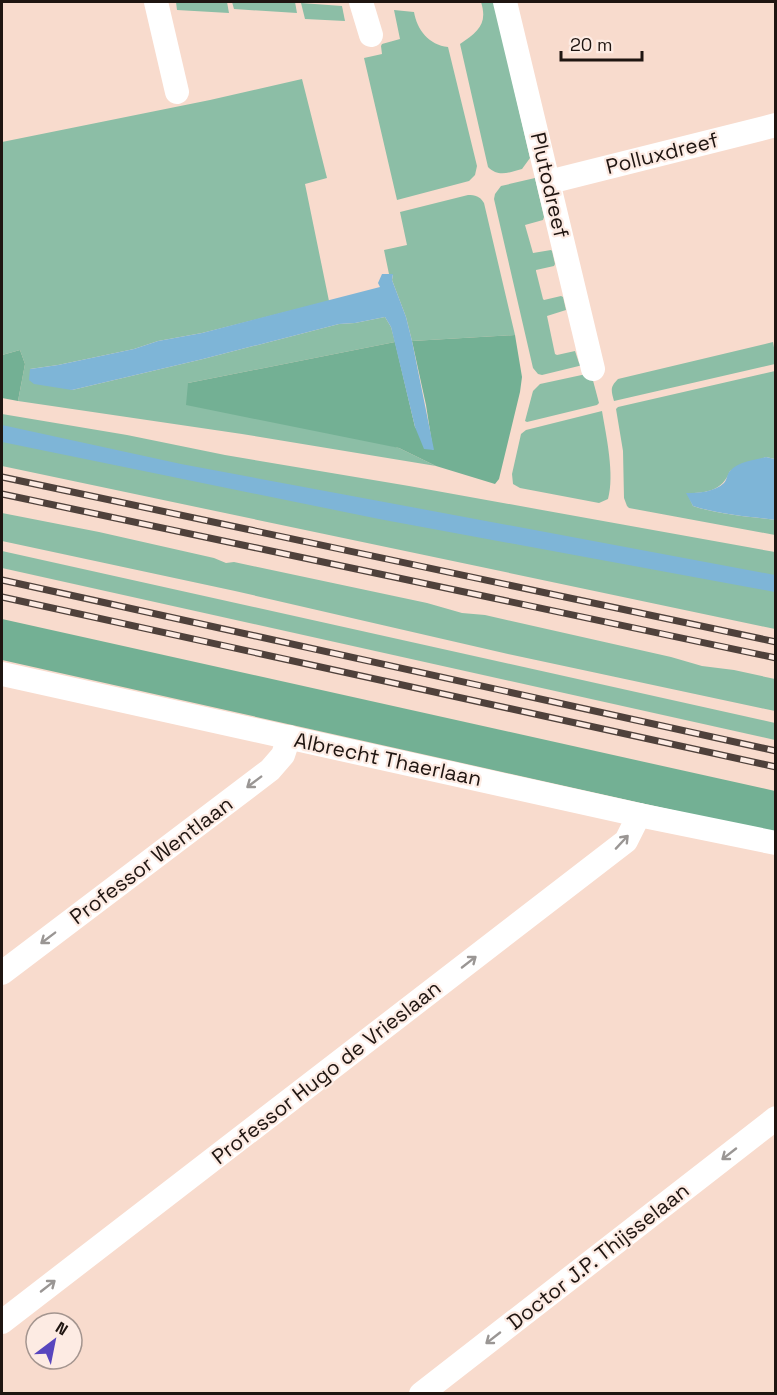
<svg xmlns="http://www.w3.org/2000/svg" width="777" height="1395" font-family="'Space Grotesk',sans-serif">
  <rect width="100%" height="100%" fill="#f8dbcd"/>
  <g fill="#8cbea6">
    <polygon points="176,2 227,2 229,13 177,10"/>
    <polygon points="232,2 295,2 297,13 234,9"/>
    <path d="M481,2H494L530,158L522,169C509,172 499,178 488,167L460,44C478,32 488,24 481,2Z"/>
    <polygon points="301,3 342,6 345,21 305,19"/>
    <path d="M394,10L414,12C417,30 429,45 448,47L477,166L475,175L469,181L397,200L364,58L382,54L381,46L382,44L400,39Z"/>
    <polygon points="302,79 327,178 305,184 329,301 202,333 158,341 134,349 58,365 30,369 72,390 203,359 339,324 355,323 385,317 391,327 395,342 188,383 399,448 436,466 242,434 18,401 25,364 20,350 2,355 2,142 210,100"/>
    <polygon points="535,178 544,217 543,220 525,225 533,253 551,250 552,251 555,264 554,266 536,270 536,271 543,299 544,300 561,296 563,297 566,310 547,316 555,354 557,355 575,351 579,363 583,365 542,375 538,374 533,368 494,199 495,194 501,186"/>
    <path d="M468,195C475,195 480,196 484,203L515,335L412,341L406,317L392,280L393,275L389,274L384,250L407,245L400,212Z"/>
    <path d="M773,342L775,353V364L614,401C611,390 610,387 618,379Z"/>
    <path d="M775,371V459L766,457L730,471C722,491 707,493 687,493L693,506C720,515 747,516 775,520V535L629,508L627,506L624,498L623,451L616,409L618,407Z"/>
    <polygon points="591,373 599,403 597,405 527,422 525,421 533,391 540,384"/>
    <path d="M602,411C606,435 615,475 608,499L599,503L520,488L513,484L512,474L521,434L526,430Z"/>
    <polygon points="2,414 127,435 225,455 409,486 775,552 775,629 2,466"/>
    <polygon points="2,513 99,532 214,558 226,563 234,562 427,603 462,613 485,615 671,657 702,666 734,670 775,679 775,711 508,654 235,591 2,541"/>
    <polygon points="2,551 775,723 775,740 2,568"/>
  </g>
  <g fill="#73b094">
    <polygon points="515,335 522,377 520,392 499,479 495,484 436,466 399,448 186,405 188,383 395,342 415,427 433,450 426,405 412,341"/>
    <polygon points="20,350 25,364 18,401 2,398 2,355"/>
    <polygon points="2,619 775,791 775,833 2,660"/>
  </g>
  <g fill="#7eb5d7">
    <polygon points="382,274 393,274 392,280 406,317 412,341 434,450 424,449 415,427 391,327 385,317 355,323 339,324 203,359 72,390 34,384 29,380 30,369 58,365 134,349 158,341 202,333 380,287 378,283"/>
    <polygon points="2,425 181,464 775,575 775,592 379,519 2,442"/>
    <path d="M766,457L775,459V520C747,516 721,515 693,506L686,493C698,493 715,492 724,483C727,480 727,474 730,471C739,461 755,460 766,457Z"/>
  </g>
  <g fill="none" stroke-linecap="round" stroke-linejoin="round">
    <g stroke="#fff" stroke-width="24">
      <polyline points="156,2 177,92"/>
      <polyline points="361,2 371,35"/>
      <polyline points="505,2 593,369"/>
      <polyline points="549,182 776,125"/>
      <polyline points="2,674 639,815 776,843"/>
      <polyline points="2,973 270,770 283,755 289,737"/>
      <polyline points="2,1322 626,841 639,815"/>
      <polyline points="421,1394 776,1118"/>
    </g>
    <defs>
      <g id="rail">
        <polyline points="2,477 776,642"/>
        <polyline points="2,494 776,658"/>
        <polyline points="2,580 776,751"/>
        <polyline points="2,597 776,767"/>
      </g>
    </defs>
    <use href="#rail" stroke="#4f413b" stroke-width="7"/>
    <use href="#rail" stroke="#fdebe3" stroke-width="4.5" stroke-dasharray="14" stroke-linecap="butt"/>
  </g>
  <defs><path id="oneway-shaft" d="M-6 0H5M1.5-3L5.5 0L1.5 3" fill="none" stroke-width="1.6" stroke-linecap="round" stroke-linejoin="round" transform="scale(1.5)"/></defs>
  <g stroke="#9a9694">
    <use href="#oneway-shaft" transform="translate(254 782) rotate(143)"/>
    <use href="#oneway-shaft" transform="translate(622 842) rotate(-47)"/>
    <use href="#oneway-shaft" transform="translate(48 938) rotate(143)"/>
    <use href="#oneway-shaft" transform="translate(469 962) rotate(-38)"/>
    <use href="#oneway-shaft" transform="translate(729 1154) rotate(142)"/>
    <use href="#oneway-shaft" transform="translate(48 1286) rotate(-38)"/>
    <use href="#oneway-shaft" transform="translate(493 1338) rotate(142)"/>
  </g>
  <g text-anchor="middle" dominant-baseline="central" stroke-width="4.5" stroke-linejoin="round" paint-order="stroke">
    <g font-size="21" fill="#1f1511" stroke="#fdebe3">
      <text transform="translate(662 153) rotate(-14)">Polluxdreef</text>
      <text transform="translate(550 185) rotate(77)">Plutodreef</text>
      <text transform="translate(388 759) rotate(12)">Albrecht Thaerlaan</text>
      <text transform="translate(151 860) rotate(-37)">Professor Wentlaan</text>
      <text transform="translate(326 1072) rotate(-38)">Professor Hugo de Vrieslaan</text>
      <text transform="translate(598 1256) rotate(-38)">Doctor J.P. Thijsselaan</text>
    </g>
  </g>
  <rect width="777" height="1395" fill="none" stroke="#1f1511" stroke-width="6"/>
  <g transform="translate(54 1341) rotate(32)"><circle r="28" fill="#fdebe3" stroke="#a4958f" stroke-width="1.5"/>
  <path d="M0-4.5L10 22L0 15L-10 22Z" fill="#5846be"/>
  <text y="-9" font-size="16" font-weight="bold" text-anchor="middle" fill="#1f1511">N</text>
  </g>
  <path d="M561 51v9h81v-9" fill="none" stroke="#1f1511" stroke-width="3"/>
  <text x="570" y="51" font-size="18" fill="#1f1511" stroke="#fdebe3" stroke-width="4.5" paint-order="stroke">20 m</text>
</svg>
